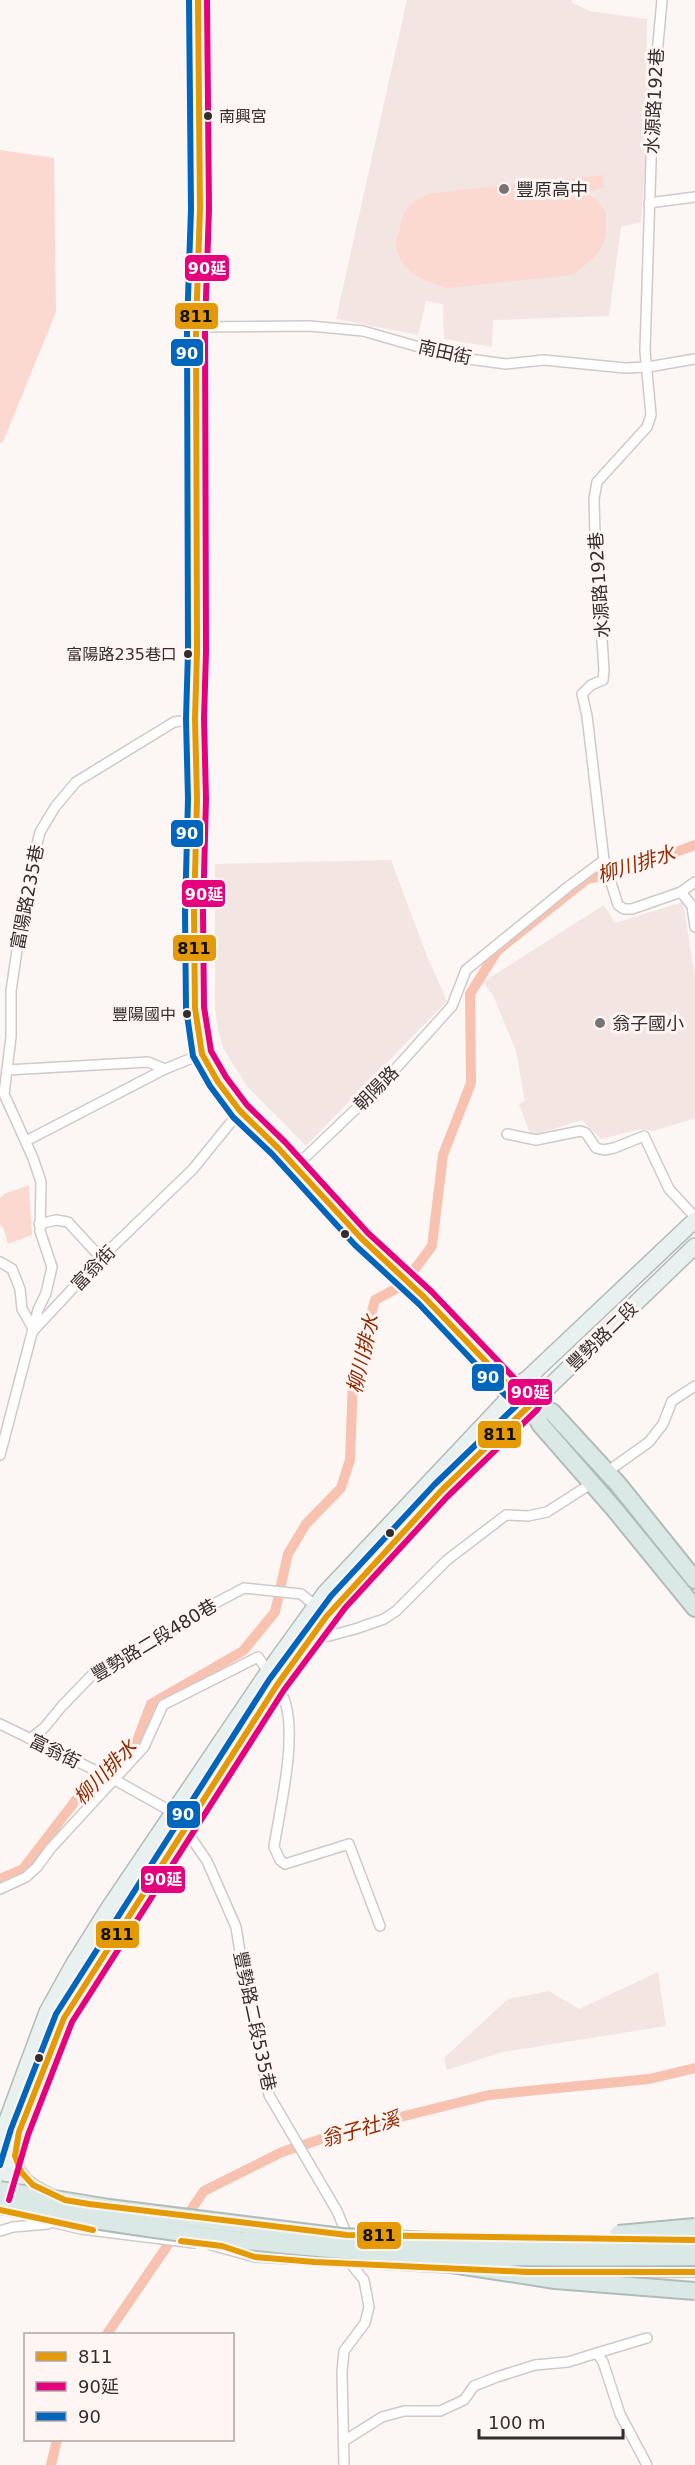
<svg xmlns="http://www.w3.org/2000/svg" width="695" height="2465" font-family="'DejaVu Sans','Noto Sans TC',sans-serif">
  <rect width="100%" height="100%" fill="#fcf6f5"/>
  <g fill="#f3e6e2">
    <polygon points="407,0 572,0 573,3 590,11 647,19 646,157 641,222 621,227 609,316 493,320 492,347 444,339 443,304 426,301 418,335 336,319"/>
    <polygon points="391,860 427,956 447,1001 306,1146 246,1085 223,1048 218,1030 215,1008 215,864"/>
    <polygon points="683,902 695,977 695,1118 654,1131 641,1129 601,1139 582,1120 531,1136 519,1104 525,1101 516,1051 493,995 483,982 604,905 615,923"/>
    <polygon points="658,1972 666,2026 503,2052 447,2070 444,2058 508,1999 549,1991 579,2009"/>
  </g>
  <g fill="#fbd9d0">
    <polygon points="0,150 54,158 56,312 3,442 0,443"/>
    <path d="M603,175L604,188L586,192L596,199L606,212V235L602,247L595,257L573,275L448,288C426,283 400,272 396,246C395,240 399,234 400,228C404,206 413,200 433,193Z"/>
    <polygon points="29,1185 32,1235 8,1244 3,1227 0,1225 0,1198 4,1194"/>
  </g>
  <g fill="none" stroke-linecap="round" stroke-linejoin="round">
    <g stroke="#f8c2b1" stroke-width="10">
      <polyline points="0,1879 23,1869 79,1796 137,1741 151,1704 243,1651 275,1612 288,1554 306,1524 341,1488 350,1460 353,1380 375,1300 403,1285 432,1246 443,1155 471,1083 470,994 497,951 587,879 619,873 695,845"/>
      <polyline points="184,2220 204,2191 282,2152 352,2129 489,2095 649,2079 695,2068"/>
      <polyline points="107,2334 176,2233"/>
      <polyline points="51,2465 57,2440"/>
    </g>
    <defs>
      <g id="street">
        <polyline points="662,0 653,98 645,351 651,415 647,427 597,482 594,499 595,534 604,670 603,680 591,685 582,694 587,716 604,860 618,905 624,909 632,909 681,892 695,882"/>
        <polyline points="649,203 695,197"/>
        <polyline points="196,327 310,326 363,331 454,357 506,364 544,360 625,368 648,367 695,359"/>
        <polyline points="681,892 692,906 695,927"/>
        <polyline points="7,1070 148,1062 165,1069"/>
        <polyline points="507,1134 536,1140 580,1131 586,1133 596,1148 604,1150 614,1148 644,1136 669,1189 695,1217"/>
        <polyline points="26,1141 165,1069 202,1054"/>
        <polyline points="295,1167 381,1085 452,1006 466,970 569,886 604,860"/>
        <polyline points="39,1224 56,1220 68,1222 101,1258"/>
        <polyline points="0,1262 12,1269 20,1289 22,1309 34,1330"/>
        <polyline points="34,1330 101,1258 193,1169 240,1111"/>
        <polyline points="0,1455 38,1310 46,1293 52,1267 40,1231 41,1182 33,1158 4,1094 11,1037 11,991 26,889 40,832 55,807 76,782 174,722 195,719"/>
        <polyline points="611,1469 649,1442 663,1424 672,1401 695,1386"/>
        <polyline points="311,1637 329,1636 355,1629 384,1619 396,1611 447,1560 506,1515 528,1516 547,1512 586,1487"/>
        <polyline points="0,1724 115,1780 174,1813 207,1861 236,1927 244,1977 269,2095 337,2211 347,2235 350,2263 364,2280 369,2307 365,2323 344,2351 342,2372 344,2465"/>
        <polyline points="31,1738 44,1728 62,1706 93,1674 108,1666 124,1662 208,1607 244,1588 301,1594 317,1607"/>
        <path d="M0,1889L26,1877L37,1867L51,1848L144,1747L163,1705L258,1657C268,1672 281,1687 286,1705C296,1743 280,1808 274,1847L280,1860L285,1864L349,1844L380,1926"/>
        <path d="M15,2154C19,2176 31,2184 50,2193"/>
        <polyline points="30,2217 81,2229 194,2243"/>
        <polyline points="0,2231 13,2227 48,2224"/>
        <polyline points="211,2245 255,2257 450,2268"/>
        <polyline points="556,2273 695,2272"/>
        <polyline points="597,2353 647,2338"/>
        <polyline points="344,2441 382,2417 404,2411 440,2411 464,2400 474,2386 497,2377 535,2365 568,2362 597,2353 603,2362 620,2414 647,2465"/>
      </g>
      <polyline id="secondary" points="198,0 200,209 196,327 197,652 195,719 197,799 194,913 195,1008 202,1054 218,1082 240,1111 278,1148 362,1239 425,1298 512,1389 531,1404"/>
      <g id="primary">
        <polyline points="0,2139 47,2012 73,1965 108,1909 268,1672 325,1593 504,1403 512,1389 528,1378 695,1220"/>
        <polyline points="0,2198 19,2132 64,2018 277,1685 326,1617 441,1491 695,1246"/>
      </g>
      <g id="highway">
        <polyline points="531,1404 540,1424 616,1511 695,1608"/>
        <polyline points="531,1404 552,1412 618,1484 695,1580"/>
      </g>
    </defs>
    <use href="#street" stroke="#cfcac9" stroke-width="12"/>
    <use href="#secondary" stroke="#cfcac9" stroke-width="16"/>
    <use href="#primary" stroke="#afbcba" stroke-width="18"/>
    <use href="#highway" stroke="#afbcba" stroke-width="20"/>
    <use href="#street" stroke="#fffefe" stroke-width="9"/>
    <use href="#secondary" stroke="#f4f7f6" stroke-width="14"/>
    <use href="#primary" stroke="#e8f1f0" stroke-width="15"/>
    <use href="#highway" stroke="#dae8e6" stroke-width="16"/>
    <defs>
      <g id="highway-bridge">
        <polyline points="0,2190 109,2208 342,2237 496,2244 695,2244"/>
        <path d="M0,2205C98,2221 197,2237 296,2246C429,2259 562,2258 695,2257"/>
        <polyline points="618,2234 695,2227"/>
        <polyline points="445,2263 555,2280 695,2291"/>
      </g>
    </defs>
    <use href="#highway-bridge" stroke="#afbcba" stroke-width="20" stroke-linecap="butt"/>
    <use href="#highway-bridge" stroke="#dae8e6" stroke-width="16"/>
    <defs>
      <g id="bus-1">
        <polyline points="198,0 200,209 196,327 197,652 195,719 197,799 194,913 195,1008 202,1054 218,1082 240,1111 278,1148 362,1239 425,1298 512,1389 531,1404 441,1491 326,1617 277,1685 64,2018 19,2132 15,2156 21,2172 33,2185 65,2200 89,2204 347,2235 695,2240"/>
        <polyline points="0,2210 93,2230"/>
        <polyline points="181,2241 222,2246 255,2257 315,2262 527,2272 695,2272"/>
      </g>
      <polyline id="bus-2" points="9,2200 28,2135 72,2022 284,1690 345,1608 447,1497 537,1410 540,1405 537,1398 518,1382 432,1292 368,1233 285,1142 247,1105 226,1077 211,1051 204,1007 203,913 206,799 204,719 206,652 205,327 209,209 207,0"/>
      <polyline id="bus-3" points="0,2165 11,2129 56,2014 269,1680 331,1596 434,1485 517,1405 505,1395 419,1304 355,1245 272,1154 233,1117 210,1086 193,1056 186,1008 185,913 188,799 186,719 188,652 187,327 191,209 189,0"/>
    </defs>
    <use href="#bus-1" stroke="#fff5f2" stroke-width="10"/>
    <use href="#bus-2" stroke="#fff5f2" stroke-width="10"/>
    <use href="#bus-3" stroke="#fff5f2" stroke-width="10"/>
    <use href="#bus-1" stroke="#e39a04" stroke-width="6"/>
    <use href="#bus-2" stroke="#e5007d" stroke-width="6"/>
    <use href="#bus-3" stroke="#0065bd" stroke-width="6"/>
  </g>
  <g fill="#332e2d" stroke="#fff5f2" stroke-width="2">
    <circle cx="208" cy="116" r="5"/>
    <circle cx="188" cy="654" r="5"/>
    <circle cx="187" cy="1014" r="5"/>
    <circle cx="345" cy="1234" r="5"/>
    <circle cx="390" cy="1533" r="5"/>
    <circle cx="39" cy="2058" r="5"/>
  </g>
  <g fill="#797473" stroke="#fff5f2" stroke-width="2">
    <circle cx="504" cy="189" r="6"/>
    <circle cx="600" cy="1023" r="6"/>
  </g>
  <g text-anchor="middle" dominant-baseline="central" stroke-width="6" stroke-linejoin="round" paint-order="stroke">
    <g font-size="16" fill="#332e2d" stroke="#fff5f2" text-anchor="end">
      <text x="219" y="116" text-anchor="start">南興宮</text>
      <text x="177" y="654">富陽路235巷口</text>
      <text x="176" y="1014">豐陽國中</text>
    </g>
    <g font-size="18" fill="#332e2d" stroke="#fff5f2">
      <text transform="translate(654 101) rotate(-87)">水源路192巷</text>
      <text transform="translate(445 352) rotate(13)">南田街</text>
      <text transform="translate(599 585) rotate(-94)">水源路192巷</text>
      <text transform="translate(27 897) rotate(-79)">富陽路235巷</text>
      <text transform="translate(376 1088) rotate(-45)">朝陽路</text>
      <text transform="translate(93 1268) rotate(-46)">富翁街</text>
      <text transform="translate(602 1336) rotate(-44)">豐勢路二段</text>
      <text transform="translate(154 1640) rotate(-31)">豐勢路二段480巷</text>
      <text transform="translate(55 1751) rotate(26)">富翁街</text>
      <text transform="translate(255 2021) rotate(78)">豐勢路二段535巷</text>
    </g>
    <g font-size="18" fill="#332e2d" stroke="#fff5f2" text-anchor="start">
      <text x="516" y="189">豐原高中</text>
      <text x="612" y="1023">翁子國小</text>
    </g>
    <g font-size="20" font-style="italic" fill="#942900" stroke="#fff5f2">
      <text transform="translate(636 864) rotate(-17)">柳川排水</text>
      <text transform="translate(363 1354) rotate(-77)">柳川排水</text>
      <text transform="translate(105 1772) rotate(-46)">柳川排水</text>
      <text transform="translate(360 2129) rotate(-16)">翁子社溪</text>
    </g>
  </g>
  <g stroke="#fff5f2" stroke-width="2">
    <rect x="184" y="254" width="46" height="28" rx="6" fill="#e5007d"/>
    <rect x="174" y="302" width="45" height="28" rx="6" fill="#e39a04"/>
    <rect x="170" y="338" width="34" height="29" rx="6" fill="#0065bd"/>
    <rect x="170" y="819" width="34" height="29" rx="6" fill="#0065bd"/>
    <rect x="181" y="879" width="45" height="29" rx="6" fill="#e5007d"/>
    <rect x="172" y="934" width="45" height="28" rx="6" fill="#e39a04"/>
    <rect x="471" y="1363" width="34" height="29" rx="6" fill="#0065bd"/>
    <rect x="507" y="1378" width="46" height="28" rx="6" fill="#e5007d"/>
    <rect x="477" y="1420" width="45" height="29" rx="6" fill="#e39a04"/>
    <rect x="166" y="1800" width="35" height="29" rx="6" fill="#0065bd"/>
    <rect x="140" y="1865" width="46" height="29" rx="6" fill="#e5007d"/>
    <rect x="95" y="1920" width="45" height="29" rx="6" fill="#e39a04"/>
    <rect x="356" y="2221" width="46" height="29" rx="6" fill="#e39a04"/>
  </g>
  <g font-size="16" text-anchor="middle" font-weight="bold" fill="#fff">
    <text x="207" y="274">90延</text>
    <text x="187" y="359">90</text>
    <text x="187" y="839">90</text>
    <text x="204" y="900">90延</text>
    <text x="488" y="1383">90</text>
    <text x="530" y="1398">90延</text>
    <text x="183" y="1820">90</text>
    <text x="163" y="1885">90延</text>
  </g>
  <g font-size="16" text-anchor="middle" font-weight="bold" fill="#111">
    <text x="196" y="322">811</text>
    <text x="194" y="954">811</text>
    <text x="500" y="1440">811</text>
    <text x="117" y="1940">811</text>
    <text x="379" y="2241">811</text>
  </g>
  <rect x="24" y="2333" width="210" height="108" fill="#fff5f2" stroke="#ada5a3" stroke-width="1.5"/>
  <rect x="36" y="2352" width="30" height="9" fill="#e39a04" stroke="#ada5a3" stroke-width="1.5"/>
  <text x="78" y="2363" font-size="18" fill="#332e2d">811</text>
  <rect x="36" y="2382" width="30" height="9" fill="#e5007d" stroke="#ada5a3" stroke-width="1.5"/>
  <text x="78" y="2393" font-size="18" fill="#332e2d">90延</text>
  <rect x="36" y="2412" width="30" height="9" fill="#0065bd" stroke="#ada5a3" stroke-width="1.5"/>
  <text x="78" y="2423" font-size="18" fill="#332e2d">90</text>
  <path d="M479 2429v9h144v-9" fill="none" stroke="#332e2d" stroke-width="3"/>
  <text x="488" y="2429" font-size="18" fill="#332e2d" stroke="#fff5f2" stroke-width="4.5" paint-order="stroke">100 m</text>
</svg>
